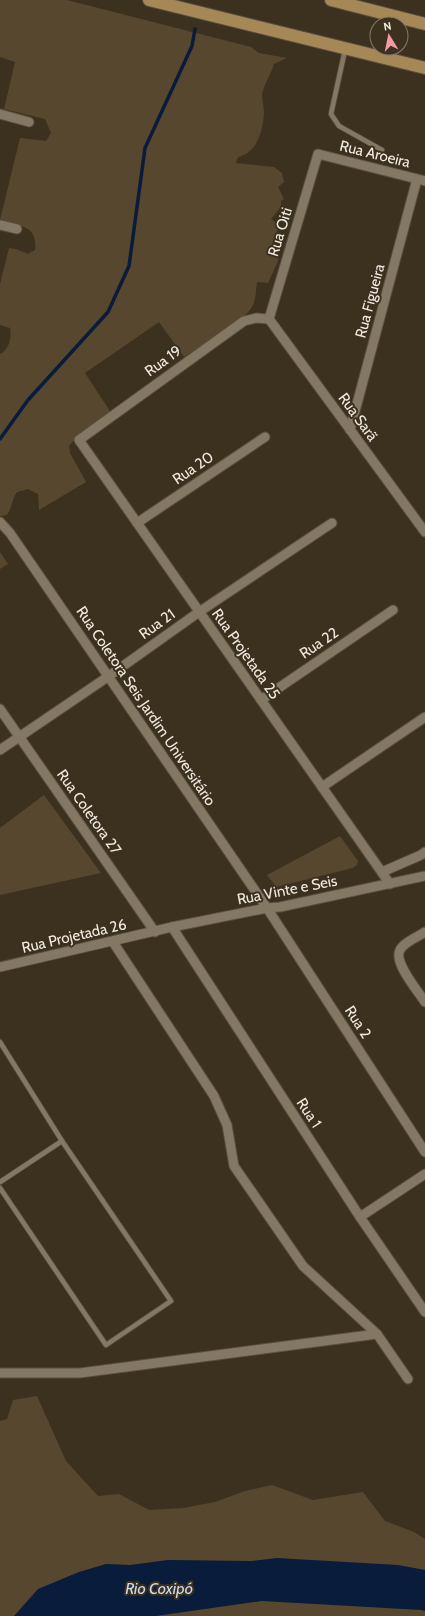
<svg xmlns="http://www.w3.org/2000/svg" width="425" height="1616" font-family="Cabin,sans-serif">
  <rect width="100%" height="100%" fill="#3c301f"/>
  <g fill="#57472f">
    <path d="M0,0H67L251,47L259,53L287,58L274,64C271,75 264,83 262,95C262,101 264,107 264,113C263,131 257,153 238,157L236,163L274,167L282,173L284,182L278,187L284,199L281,201V207L271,219L280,225L274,237L280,247L278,261L268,283L257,282C256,290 256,300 252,307C245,320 198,348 184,357L159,322L85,373L110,411L74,440L69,446L70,453L86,482L39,510L38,494L28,489L17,492C11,501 13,506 7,515L0,516V354C9,350 12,337 10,328L0,325V284L9,248L16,249L28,254L35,250C38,225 20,226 0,221V220L20,138L46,141L51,133L45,119L4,109L15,62L0,57Z"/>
    <polygon points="0,552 8,564 0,569"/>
    <polygon points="44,795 101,873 0,895 0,828"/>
    <polygon points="340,836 358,861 357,865 353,868 276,887 267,875"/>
    <polygon points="37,1396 66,1461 98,1496 119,1494 149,1510 183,1508 215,1502 245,1491 272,1485 313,1500 363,1492 385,1521 414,1532 425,1539 425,1616 0,1616 0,1421 7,1419 13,1400"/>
  </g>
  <polygon fill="#091c3b" points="277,1558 398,1565 425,1570 425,1611 421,1610 262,1601 156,1616 14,1616 38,1589 79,1572 106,1564 130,1565 168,1560 251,1561"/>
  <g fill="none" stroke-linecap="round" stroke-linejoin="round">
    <polyline stroke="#091c3b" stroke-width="3.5" points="0,439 28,400 108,312 129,266 145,148 192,46 195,29"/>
    <defs>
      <g id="lane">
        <polyline points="345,50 331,114 339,126 382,150"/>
        <polyline points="0,1042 62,1141 171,1301 106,1345 0,1188"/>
        <polyline points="0,1182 62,1141"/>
      </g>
      <g id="street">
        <polyline points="0,114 29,122"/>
        <polyline points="0,225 17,229"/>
        <polyline points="269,319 256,318 244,321 79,440 390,884"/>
        <polyline points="269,319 318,154 425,181"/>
        <polyline points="269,319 425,532"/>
        <polyline points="350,430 417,179"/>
        <polyline points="0,522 10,533 267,908 425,1152"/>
        <polyline points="137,523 265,437"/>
        <polyline points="261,700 393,610"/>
        <polyline points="0,709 155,932"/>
        <polyline points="0,750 109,676 199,612 332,523"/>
        <polyline points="322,787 425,717"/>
        <polyline points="382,872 421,855 425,852"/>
        <polyline points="172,927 360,1217 425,1312"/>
        <path d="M425,932C418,937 404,942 400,950C393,962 418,991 425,1002"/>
        <polyline points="113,942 214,1096 227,1125 234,1166 303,1266 377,1334 408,1379"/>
        <polyline points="0,967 172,927 267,908 280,907 425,876"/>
        <polyline points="360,1217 425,1174"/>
        <polyline points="0,1373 80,1373 377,1334"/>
      </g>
      <g id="primary">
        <polyline points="149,0 425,68"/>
        <polyline points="331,0 425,24"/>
      </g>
    </defs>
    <use href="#lane" stroke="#594f40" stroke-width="6"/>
    <use href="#street" stroke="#594f40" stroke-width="11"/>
    <use href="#primary" stroke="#594f40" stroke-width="14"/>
    <use href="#lane" stroke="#847764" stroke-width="4.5"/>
    <use href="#street" stroke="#847764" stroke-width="9"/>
    <use href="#primary" stroke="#a68756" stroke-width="12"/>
  </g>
  <g text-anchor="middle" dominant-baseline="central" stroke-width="4" stroke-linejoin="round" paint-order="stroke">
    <g font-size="15" fill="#f2eae0" stroke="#3c301f">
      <text transform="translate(375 154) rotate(14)">Rua Aroeira</text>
      <text transform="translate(280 232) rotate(-73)">Rua Oiti</text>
      <text transform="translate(370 301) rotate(-75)">Rua Figueira</text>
      <text transform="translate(163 361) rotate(-36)">Rua 19</text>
      <text transform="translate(358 417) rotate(54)">Rua Sarã</text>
      <text transform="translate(193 468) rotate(-34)">Rua 20</text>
      <text transform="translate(157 624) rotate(-36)">Rua 21</text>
      <text transform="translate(319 643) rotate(-34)">Rua 22</text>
      <text transform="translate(246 654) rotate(55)">Rua Projetada 25</text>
      <text transform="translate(146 706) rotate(56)">Rua Coletora Seis Jardim Universitário</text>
      <text transform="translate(89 812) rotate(55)">Rua Coletora 27</text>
      <text transform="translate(287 890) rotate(-11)">Rua Vinte e Seis</text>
      <text transform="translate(74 936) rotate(-13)">Rua Projetada 26</text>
      <text transform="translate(358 1022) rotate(57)">Rua 2</text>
      <text transform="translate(309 1113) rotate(57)">Rua 1</text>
    </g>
    <g font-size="16" font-style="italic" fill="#ccdcf4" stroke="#3c301f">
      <text x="159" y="1588">Rio Coxipó</text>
    </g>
  </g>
  <g transform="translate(389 36) rotate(350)"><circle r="19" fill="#3c301f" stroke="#857a6c"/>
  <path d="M0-3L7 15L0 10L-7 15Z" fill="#f49aa6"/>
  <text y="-6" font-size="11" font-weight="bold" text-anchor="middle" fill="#f2eae0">N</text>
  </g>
</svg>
